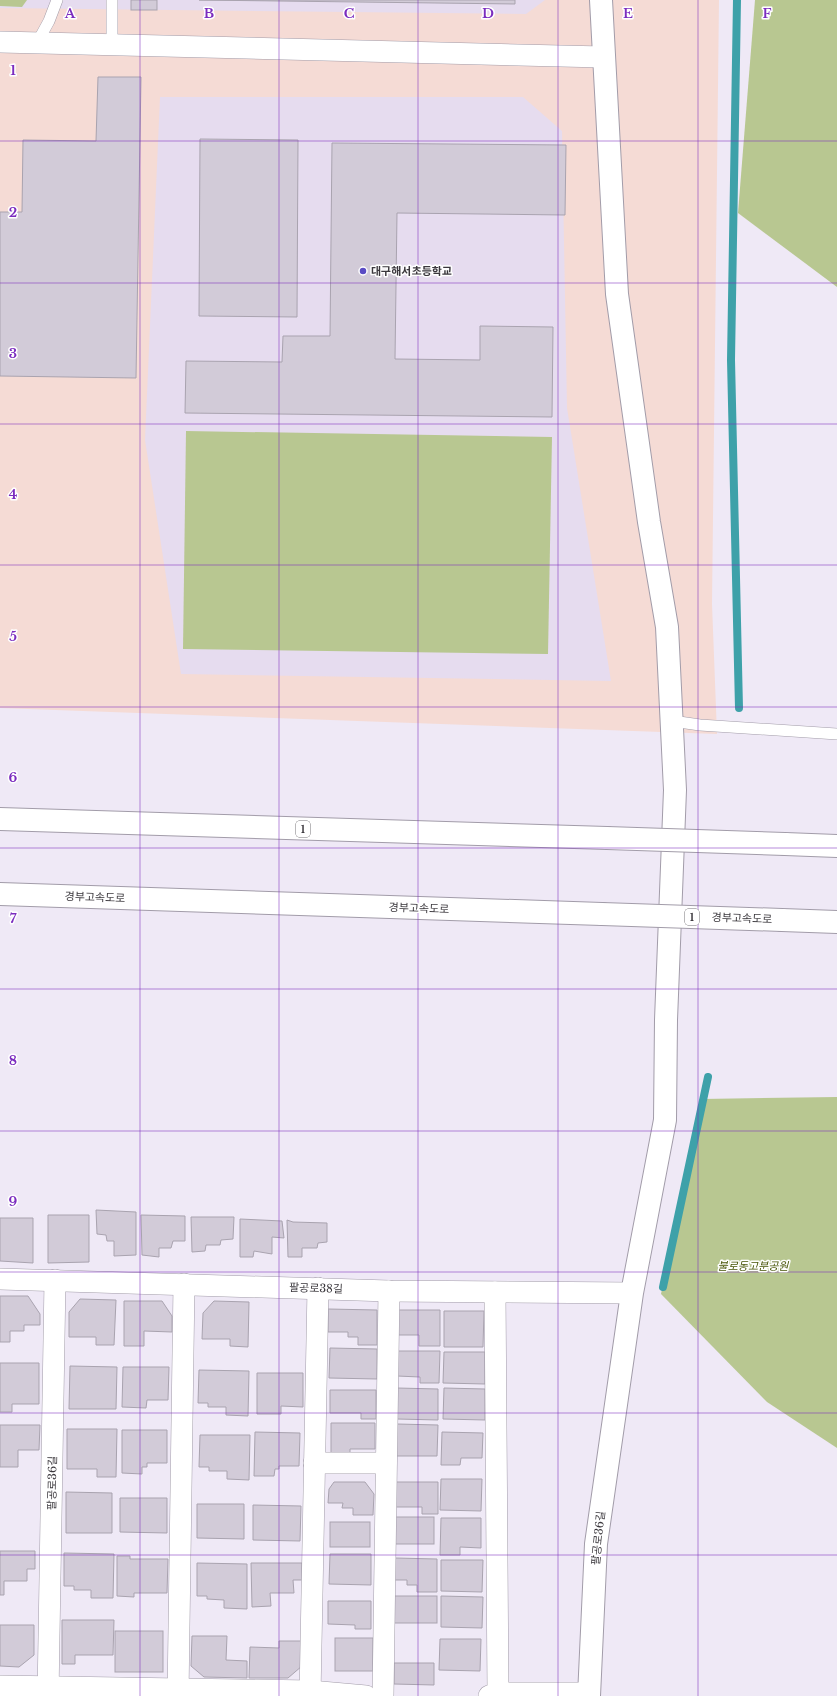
<svg xmlns="http://www.w3.org/2000/svg" width="837" height="1696" font-family="'Libre Baskerville','Noto Sans KR',serif">
  <rect width="100%" height="100%" fill="#efe9f6"/>
  <polygon fill="#f5dbd5" points="0,0 719,0 712,604 717,734 0,708"/>
  <g fill="#e6dcef">
    <polygon points="0,0 545,0 526,14 0,8"/>
    <polygon points="160,97 523,97 562,131 567,408 611,681 181,674 145,440"/>
  </g>
  <g fill="#b8c791">
    <polygon points="0,0 27,0 22,7 0,6"/>
    <polygon points="755,0 837,0 837,287 738,213"/>
    <polygon points="186,431 552,437 548,654 183,649"/>
    <polygon points="837,1097 837,1448 767,1402 661,1294 702,1099"/>
  </g>
  <g fill="none" stroke-linecap="round" stroke-linejoin="round">
    <g stroke="#3ea1a9" stroke-width="8">
      <polyline points="737,0 731,360 739,708"/>
      <polyline points="663,1287 708,1077"/>
    </g>
  </g>
  <g fill="#d2cbd8" stroke="#a9a3af">
    <rect x="131" y="0" width="26" height="10"/>
    <polygon points="199,0 515,0 515,4"/>
    <polygon points="98,77 141,77 136,378 0,376 0,212 22,212 23,140 96,141"/>
    <polygon points="200,139 298,140 297,317 199,316"/>
    <polygon points="332,143 566,145 565,215 397,213 395,359 480,360 480,326 553,327 552,417 185,413 186,361 282,362 283,336 330,336"/>
    <polygon points="96,1210 136,1212 136,1255 114,1256 114,1241 107,1241 106,1235 97,1234"/>
    <polygon points="48,1215 89,1215 89,1262 48,1263"/>
    <polygon points="141,1215 185,1216 185,1241 173,1241 171,1248 159,1248 159,1257 142,1255"/>
    <polygon points="191,1217 234,1217 233,1239 221,1240 220,1245 206,1245 205,1251 192,1252"/>
    <polygon points="0,1218 33,1218 33,1263 0,1261"/>
    <polygon points="240,1219 282,1221 284,1238 272,1237 272,1254 254,1251 253,1257 240,1257"/>
    <polygon points="287,1220 293,1222 327,1223 327,1242 318,1243 317,1248 302,1248 302,1257 288,1257"/>
    <polygon points="0,1296 28,1296 40,1314 40,1325 24,1325 24,1331 10,1331 10,1342 0,1342"/>
    <polygon points="80,1299 116,1300 114,1345 96,1345 96,1337 69,1337 69,1312"/>
    <polygon points="124,1301 162,1301 172,1316 172,1332 144,1331 144,1346 124,1346"/>
    <polygon points="214,1301 249,1302 248,1347 230,1346 230,1339 202,1339 203,1313"/>
    <polygon points="328,1309 377,1310 377,1345 358,1345 358,1337 348,1337 348,1332 328,1332"/>
    <polygon points="397,1310 440,1310 440,1346 419,1346 419,1335 397,1335"/>
    <polygon points="444,1311 484,1311 483,1347 444,1347"/>
    <polygon points="330,1348 377,1349 377,1379 329,1378"/>
    <polygon points="397,1351 440,1351 439,1383 420,1383 420,1377 397,1376"/>
    <polygon points="444,1352 485,1352 485,1384 443,1383"/>
    <polygon points="0,1363 39,1363 39,1404 12,1404 12,1412 0,1412"/>
    <polygon points="70,1366 117,1367 116,1409 69,1409"/>
    <polygon points="123,1367 169,1367 168,1400 147,1400 146,1408 122,1407"/>
    <polygon points="199,1370 249,1371 248,1416 226,1415 226,1407 208,1407 208,1403 198,1403"/>
    <polygon points="257,1373 303,1373 303,1407 281,1406 281,1414 257,1414"/>
    <polygon points="397,1388 438,1389 438,1420 397,1419"/>
    <polygon points="444,1388 485,1389 485,1420 443,1419"/>
    <polygon points="330,1390 376,1390 376,1419 361,1419 361,1413 330,1413"/>
    <polygon points="331,1423 375,1423 375,1449 350,1449 350,1456 331,1456"/>
    <polygon points="397,1424 438,1425 437,1456 396,1456"/>
    <polygon points="0,1425 40,1425 39,1450 18,1450 18,1467 0,1467"/>
    <polygon points="67,1429 117,1429 116,1477 97,1477 97,1469 67,1469"/>
    <polygon points="122,1430 167,1430 167,1463 147,1463 147,1467 142,1467 142,1474 122,1473"/>
    <polygon points="255,1432 300,1433 299,1466 279,1466 279,1469 275,1469 274,1476 254,1476"/>
    <polygon points="442,1432 483,1433 482,1458 461,1458 460,1465 441,1465"/>
    <polygon points="200,1435 250,1435 249,1480 227,1479 227,1471 209,1471 209,1467 199,1467"/>
    <polygon points="441,1479 482,1479 481,1511 440,1510"/>
    <polygon points="334,1482 365,1482 374,1494 373,1515 353,1515 353,1508 342,1508 343,1503 328,1503 329,1489"/>
    <polygon points="396,1482 438,1482 438,1514 422,1514 422,1507 395,1507"/>
    <polygon points="66,1492 112,1493 112,1533 66,1533"/>
    <polygon points="120,1498 167,1498 167,1533 120,1532"/>
    <polygon points="197,1504 244,1504 244,1539 197,1538"/>
    <polygon points="253,1505 301,1506 300,1541 253,1540"/>
    <rect x="393" y="1517" width="41" height="27"/>
    <polygon points="441,1518 481,1518 481,1548 460,1547 460,1555 440,1555"/>
    <rect x="330" y="1522" width="40" height="25"/>
    <polygon points="0,1551 35,1551 35,1569 27,1569 27,1581 4,1581 4,1595 0,1595"/>
    <polygon points="64,1553 114,1554 113,1598 91,1598 91,1590 74,1590 74,1586 64,1586"/>
    <polygon points="330,1554 371,1554 371,1585 329,1584"/>
    <polygon points="117,1556 130,1556 130,1559 168,1559 167,1593 134,1593 134,1597 117,1596"/>
    <polygon points="395,1558 437,1559 437,1592 417,1592 417,1585 407,1585 407,1580 394,1580"/>
    <polygon points="441,1560 483,1560 482,1592 441,1591"/>
    <polygon points="197,1563 247,1564 247,1609 224,1608 224,1600 207,1599 207,1596 197,1596"/>
    <polygon points="251,1563 302,1563 302,1580 293,1580 294,1593 270,1593 271,1606 252,1607"/>
    <rect x="393" y="1596" width="44" height="27"/>
    <polygon points="441,1596 483,1597 482,1628 441,1627"/>
    <polygon points="328,1601 371,1601 371,1629 355,1629 355,1625 328,1624"/>
    <polygon points="62,1620 114,1620 113,1655 75,1655 75,1664 62,1664"/>
    <polygon points="0,1625 34,1625 34,1655 19,1667 0,1666"/>
    <rect x="115" y="1631" width="48" height="41"/>
    <polygon points="192,1636 227,1636 226,1660 247,1661 247,1678 204,1677 191,1666"/>
    <rect x="335" y="1638" width="38" height="33"/>
    <polygon points="440,1639 481,1639 480,1671 439,1670"/>
    <polygon points="279,1641 302,1641 302,1666 288,1678 249,1678 250,1647 279,1648"/>
    <polygon points="394,1663 434,1663 434,1685 394,1684"/>
  </g>
  <g fill="none" stroke-linecap="round" stroke-linejoin="round">
    <defs>
      <g id="service">
        <polyline points="37,43 49,21 57,0"/>
        <polyline points="112,44 112,0"/>
        <polyline points="672,721 700,725 837,734"/>
      </g>
      <g id="minor">
        <polyline points="0,42 603,57"/>
        <polyline points="0,1279 389,1291 632,1293"/>
        <polyline points="314,1463 386,1463"/>
        <polyline points="0,1686 310,1691 366,1696"/>
        <polyline points="498,1693 589,1693"/>
        <polyline points="48,1696 55,1280"/>
        <polyline points="178,1696 184,1284"/>
        <polyline points="310,1696 318,1288"/>
        <polyline points="383,1696 389,1291"/>
        <polyline points="489,1696 498,1693 495,1292"/>
      </g>
      <polyline id="tertiary" points="589,1696 596,1544 632,1293 665,1120 666,1020 675,790 667,627 649,522 617,294 601,0"/>
      <g id="motorway">
        <polyline points="0,819 607,838"/>
        <polyline points="785,844 837,846"/>
        <polyline points="0,894 602,914"/>
        <polyline points="782,920 837,922"/>
      </g>
    </defs>
    <use href="#service" stroke="#a29ca9" stroke-width="12"/>
    <use href="#minor" stroke="#a29ca9" stroke-width="22"/>
    <use href="#tertiary" stroke="#a29ca9" stroke-width="24"/>
    <use href="#motorway" stroke="#a29ca9" stroke-width="24"/>
    <use href="#service" stroke="#fff" stroke-width="11"/>
    <use href="#minor" stroke="#fff" stroke-width="21"/>
    <use href="#tertiary" stroke="#fff" stroke-width="22"/>
    <use href="#motorway" stroke="#fff" stroke-width="22"/>
    <defs>
      <g id="motorway-bridge">
        <polyline points="607,838 785,844"/>
        <polyline points="602,914 782,920"/>
      </g>
    </defs>
    <use href="#motorway-bridge" stroke="#a29ca9" stroke-width="24" stroke-linecap="butt"/>
    <use href="#motorway-bridge" stroke="#fff" stroke-width="22"/>
  </g>
  <path fill="none" stroke="#7b2cbf" stroke-width="1" stroke-opacity="0.55" d="M140,0V1696M279,0V1696M418,0V1696M558,0V1696M698,0V1696M0,141H837M0,283H837M0,424H837M0,565H837M0,707H837M0,848H837M0,989H837M0,1131H837M0,1272H837M0,1413H837M0,1555H837"/>
  <circle fill="#5a4bc4" stroke="#fff" stroke-width="1.5" cx="363" cy="271" r="4"/>
  <g text-anchor="middle" dominant-baseline="central" stroke-width="3" stroke-linejoin="round" paint-order="stroke">
    <g fill="#fff" stroke="#757376" stroke-width="1">
      <rect x="296" y="821" width="14" height="16" rx="3"/>
      <rect x="685" y="909" width="14" height="16" rx="3"/>
    </g>
    <g font-size="10" font-weight="bold" fill="#3a373c">
      <text x="303" y="829">1</text>
      <text x="692" y="917">1</text>
    </g>
    <g font-size="11" font-weight="bold" fill="#3a373c" stroke="#fff" text-anchor="start">
      <text x="371" y="271">대구해서초등학교</text>
    </g>
    <g font-size="11" fill="#3a373c" stroke="#fff">
      <text transform="translate(95 897) rotate(2)">경부고속도로</text>
      <text transform="translate(419 908) rotate(2)">경부고속도로</text>
      <text transform="translate(742 918) rotate(2)">경부고속도로</text>
      <text transform="translate(316 1288) rotate(2)">팔공로38길</text>
      <text transform="translate(52 1483) rotate(-89)">팔공로36길</text>
      <text transform="translate(598 1538) rotate(-84)">팔공로36길</text>
    </g>
    <g font-size="11" font-style="italic" fill="#485608" stroke="#fff">
      <text x="753" y="1266">불로동고분공원</text>
    </g>
  </g>
  <g font-size="13" text-anchor="middle" font-weight="bold" fill="#7b2cbf" stroke="#fff" stroke-width="3" stroke-linejoin="round" paint-order="stroke">
    <text x="70" y="18">A</text>
    <text x="209" y="18">B</text>
    <text x="349" y="18">C</text>
    <text x="488" y="18">D</text>
    <text x="628" y="18">E</text>
    <text x="767" y="18">F</text>
    <text x="13" y="75">1</text>
    <text x="13" y="217">2</text>
    <text x="13" y="358">3</text>
    <text x="13" y="499">4</text>
    <text x="13" y="641">5</text>
    <text x="13" y="782">6</text>
    <text x="13" y="923">7</text>
    <text x="13" y="1065">8</text>
    <text x="13" y="1206">9</text>
  </g>
</svg>
